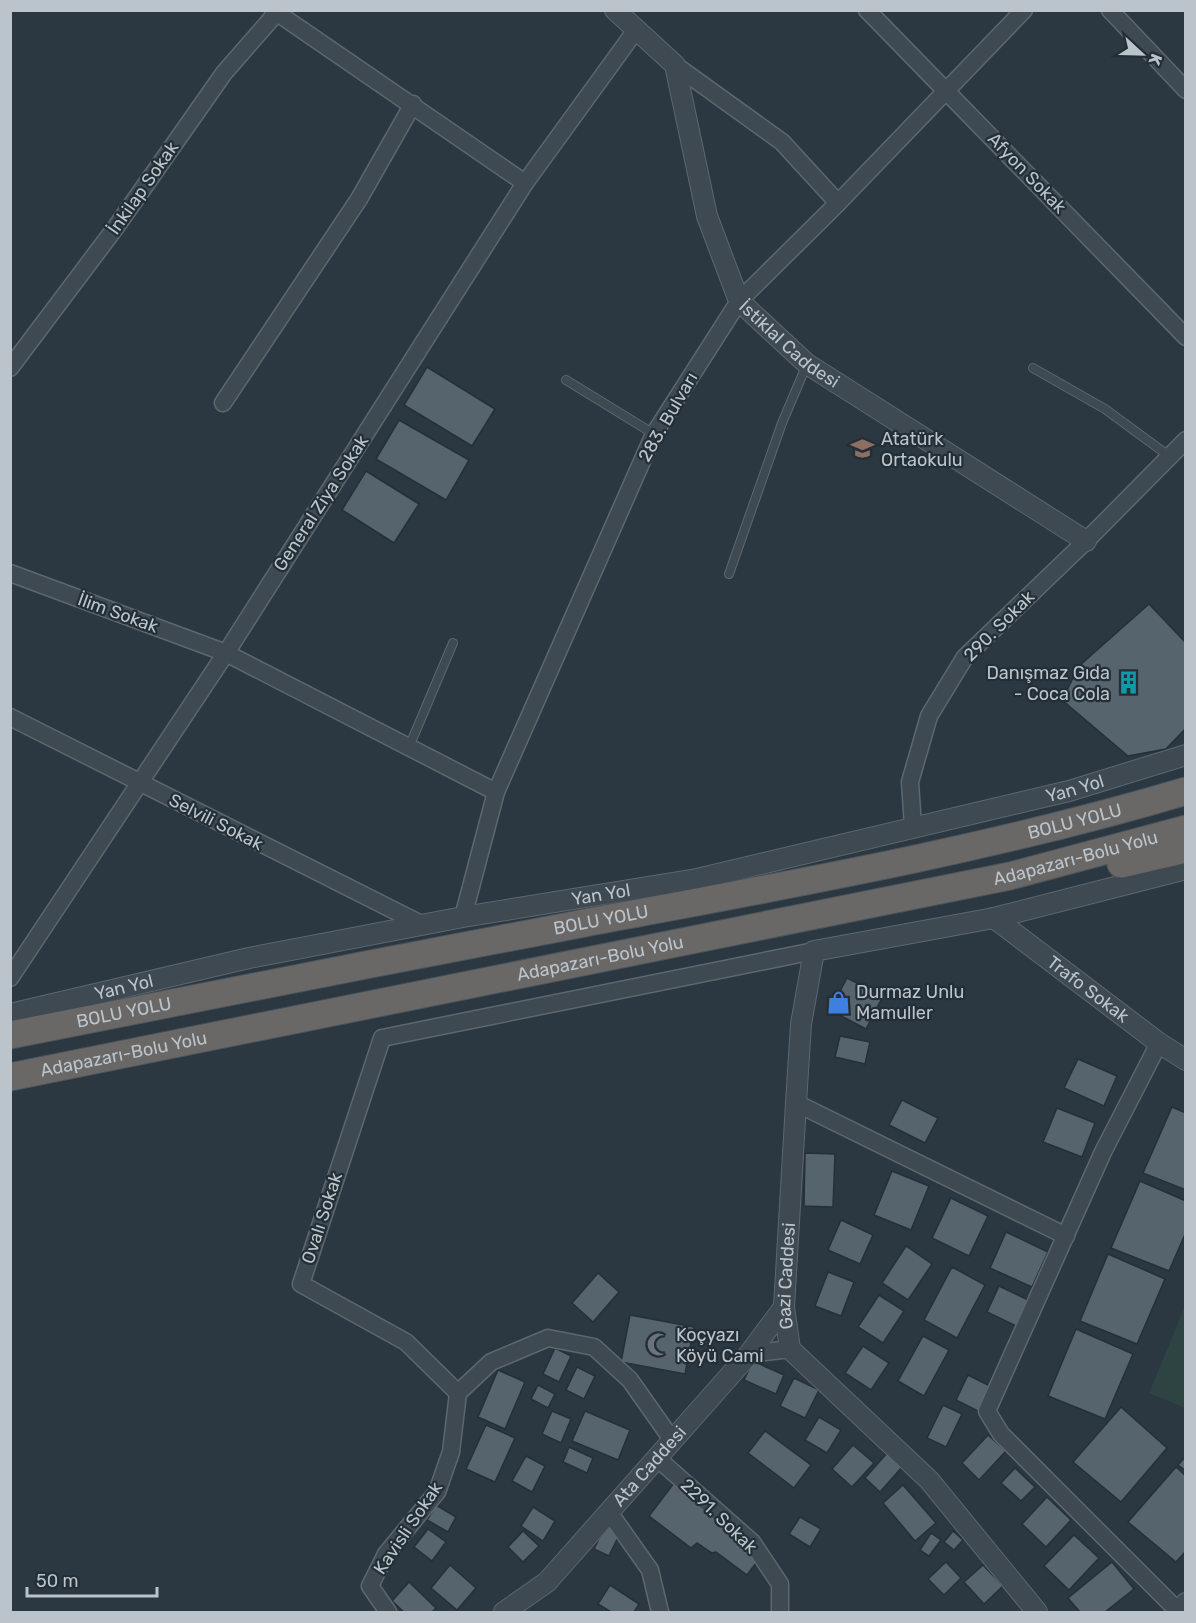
<svg xmlns="http://www.w3.org/2000/svg" width="1196" height="1623" font-family="Rubik,sans-serif">
  <rect width="100%" height="100%" fill="#2b3741"/>
  <polygon fill="#2e4442" points="1185,1306 1186,1407 1185,1408 1149,1393"/>
  <g fill="#56646d" stroke="#253038" stroke-width="1.5">
    <polygon points="427,367 495,409 472,446 404,405"/>
    <polygon points="399,420 469,460 446,500 376,459"/>
    <polygon points="366,471 419,504 394,543 342,510"/>
    <polygon points="1149,604 1186,643 1186,728 1166,749 1128,756 1062,700 1079,666"/>
    <polygon points="847,978 883,996 866,1029 830,1010"/>
    <polygon points="840,1036 870,1042 865,1064 835,1057"/>
    <polygon points="1078,1059 1117,1076 1104,1106 1064,1088"/>
    <polygon points="902,1100 938,1118 925,1143 889,1125"/>
    <polygon points="1172,1107 1186,1113 1186,1190 1143,1173"/>
    <polygon points="1057,1108 1095,1123 1082,1157 1043,1142"/>
    <polygon points="805,1153 835,1154 833,1207 804,1206"/>
    <polygon points="892,1171 929,1186 911,1230 874,1215"/>
    <polygon points="1140,1181 1186,1201 1186,1232 1169,1271 1111,1248"/>
    <polygon points="951,1198 988,1216 969,1256 932,1238"/>
    <polygon points="841,1220 873,1235 860,1264 828,1250"/>
    <polygon points="1006,1232 1048,1252 1032,1287 990,1268"/>
    <polygon points="906,1246 932,1264 908,1300 882,1283"/>
    <polygon points="1108,1254 1165,1279 1137,1344 1080,1321"/>
    <polygon points="952,1267 985,1285 957,1338 924,1320"/>
    <polygon points="828,1272 854,1282 841,1316 815,1306"/>
    <polygon points="598,1273 619,1292 593,1322 572,1303"/>
    <polygon points="999,1286 1028,1300 1016,1326 987,1312"/>
    <polygon points="879,1295 904,1311 883,1343 858,1327"/>
    <polygon points="630,1315 694,1327 685,1374 621,1362"/>
    <polygon points="1076,1329 1133,1354 1105,1419 1048,1396"/>
    <polygon points="923,1336 949,1350 924,1396 898,1381"/>
    <polygon points="863,1346 889,1363 871,1390 845,1373"/>
    <polygon points="555,1348 571,1356 559,1382 543,1374"/>
    <polygon points="753,1361 784,1375 776,1394 744,1380"/>
    <polygon points="577,1367 595,1376 584,1399 566,1390"/>
    <polygon points="498,1370 525,1382 505,1429 478,1417"/>
    <polygon points="968,1375 992,1387 980,1412 956,1400"/>
    <polygon points="794,1378 819,1390 805,1418 780,1406"/>
    <polygon points="538,1385 555,1394 548,1408 531,1399"/>
    <polygon points="943,1405 962,1414 946,1447 927,1438"/>
    <polygon points="1121,1407 1167,1448 1121,1502 1073,1462"/>
    <polygon points="552,1411 571,1419 561,1443 542,1434"/>
    <polygon points="585,1411 630,1430 618,1460 572,1441"/>
    <polygon points="819,1417 841,1430 827,1453 805,1440"/>
    <polygon points="486,1425 515,1438 495,1482 466,1469"/>
    <polygon points="765,1431 811,1465 794,1488 748,1453"/>
    <polygon points="988,1435 1006,1451 979,1480 962,1463"/>
    <polygon points="853,1445 874,1463 852,1487 832,1469"/>
    <polygon points="569,1447 593,1458 587,1473 563,1462"/>
    <polygon points="888,1452 903,1466 880,1492 865,1478"/>
    <polygon points="526,1456 545,1466 532,1492 512,1481"/>
    <polygon points="1186,1456 1186,1471 1178,1465"/>
    <polygon points="1176,1467 1186,1476 1186,1551 1176,1562 1128,1522"/>
    <polygon points="1015,1468 1035,1487 1021,1501 1001,1483"/>
    <polygon points="674,1483 748,1548 756,1563 747,1575 716,1552 712,1553 697,1543 691,1548 649,1516"/>
    <polygon points="903,1485 936,1523 915,1541 883,1503"/>
    <polygon points="1047,1497 1071,1520 1046,1547 1022,1524"/>
    <polygon points="436,1505 456,1517 448,1532 427,1520"/>
    <polygon points="533,1507 555,1521 543,1541 521,1526"/>
    <polygon points="800,1517 821,1529 810,1547 789,1534"/>
    <polygon points="605,1526 620,1533 609,1556 594,1549"/>
    <polygon points="428,1529 446,1542 432,1561 414,1547"/>
    <polygon points="523,1531 539,1546 523,1562 508,1547"/>
    <polygon points="953,1531 963,1540 954,1550 944,1542"/>
    <polygon points="931,1533 941,1540 929,1556 920,1550"/>
    <polygon points="1074,1535 1099,1558 1069,1590 1044,1566"/>
    <polygon points="946,1562 961,1578 944,1595 928,1579"/>
    <polygon points="1112,1562 1134,1589 1105,1612 1080,1612 1068,1598"/>
    <polygon points="450,1565 476,1588 457,1610 431,1588"/>
    <polygon points="983,1565 1003,1586 984,1604 964,1582"/>
    <polygon points="409,1582 436,1608 432,1612 404,1612 392,1601"/>
    <polygon points="610,1585 639,1604 634,1612 611,1612 598,1604"/>
  </g>
  <g fill="none" stroke-linecap="round" stroke-linejoin="round">
    <defs>
      <g id="service">
        <polyline points="1033,368 1105,409 1169,456"/>
        <polyline points="566,380 654,434"/>
        <polyline points="729,574 782,423 807,364"/>
        <polyline points="409,747 453,643"/>
      </g>
      <g id="minor">
        <polyline points="273,10 525,183"/>
        <polyline points="867,10 1186,337"/>
        <polyline points="1110,10 1186,90"/>
        <polyline points="675,65 782,142 838,203"/>
        <polyline points="10,368 116,227 224,73 279,10"/>
        <polyline points="223,403 359,199 413,104"/>
        <polyline points="10,573 226,653 496,792"/>
        <polyline points="10,717 423,925"/>
        <polyline points="913,827 910,782 929,716 965,657 1086,541 1186,440"/>
        <polyline points="463,917 496,792 654,434 739,301 838,203 1024,10"/>
        <polyline points="10,978 226,653 525,183 636,30"/>
        <polyline points="1159,1043 1103,1152 987,1411 1001,1434 1178,1611"/>
        <polyline points="796,1103 1066,1236"/>
        <polyline points="749,1354 790,1349"/>
        <polyline points="458,1393 406,1342 301,1284 382,1038 814,951"/>
        <polyline points="657,1458 752,1542 780,1584 780,1612"/>
        <polyline points="609,1512 650,1570 660,1612"/>
        <polyline points="388,1612 370,1586 386,1554 437,1492 451,1452 458,1393 491,1362 548,1338 594,1347 630,1380 673,1441"/>
      </g>
      <g id="tertiary">
        <path id="s1" d="M615,10L675,65L707,216L739,301L807,364L1086,541"/>
        <path id="s2" d="M994,918L1159,1043L1186,1060"/>
        <path id="s3" d="M10,1014L249,958L463,917L697,879L1069,791L1186,755"/>
        <path id="s4" d="M504,1612L547,1582L749,1354L784,1307"/>
        <path id="s5" d="M1037,1612L929,1480L790,1349L784,1307L796,1103L801,1024L814,951L994,918L1186,869"/>
        <polyline points="1177,1612 1186,1603"/>
      </g>
      <g id="trunk">
        <polyline points="1121,864 1186,849"/>
        <path id="s6" d="M10,1035C202,997 393,959 585,923C787,885 988,850 1186,791"/>
        <path id="s7" d="M10,1077L1010,876L1186,829"/>
      </g>
    </defs>
    <use href="#service" stroke="#5d676e" stroke-width="10"/>
    <use href="#minor" stroke="#5d676e" stroke-width="19"/>
    <use href="#tertiary" stroke="#5d676e" stroke-width="22"/>
    <use href="#trunk" stroke="#49545b" stroke-width="29"/>
    <use href="#service" stroke="#3f4951" stroke-width="8"/>
    <use href="#minor" stroke="#3f4951" stroke-width="16"/>
    <use href="#tertiary" stroke="#3f4951" stroke-width="20"/>
    <use href="#trunk" stroke="#6a6867" stroke-width="27"/>
  </g>
  <defs>
    <symbol id="school-bare" viewBox="-9 -9 18 18"><path d="M0-5L7-2L0 1L-7-2ZM-4 1L0 2.5L4 1V4Q0 6-4 4Z" fill="#8d6e63" stroke="#232e36" stroke-width="2.5" paint-order="stroke"/></symbol>
    <symbol id="building-bare" viewBox="-9 -9 18 18"><path d="M-4-6H4V6H1V3H-1V6H-4ZM-2.5-4.3h1.7v1.8h-1.7ZM.8-4.3h1.7v1.8H.8ZM-2.5-1h1.7V.8h-1.7ZM.8-1h1.7V.8H.8Z" fill="#0f9aa8" stroke="#232e36" stroke-width="2.5" paint-order="stroke"/></symbol>
    <symbol id="shop-bare" viewBox="-9 -9 18 18"><path d="M-5-2.5h2.3a2.7 3.5 0 0 1 5.4 0H5L5.5 6h-11ZM-1.5-2.5h3a1.5 2.3 0 0 0-3 0Z" fill="#3f7fe0" stroke="#232e36" stroke-width="2.5" paint-order="stroke"/></symbol>
    <symbol id="mosque-bare" viewBox="-9 -9 18 18"><path d="M3.5-4.9A6 6 0 1 0 3.5 4.9A5 5 0 1 1 3.5-4.9Z" fill="#6b7280" stroke="#232e36" stroke-width="2.5" paint-order="stroke"/></symbol>
  </defs>
  <g fill-rule="evenodd">
    <use href="#school-bare" x="846" y="432" width="33" height="33"/>
    <use href="#building-bare" x="1112" y="666" width="33" height="33"/>
    <use href="#shop-bare" x="822" y="986" width="33" height="33"/>
    <use href="#mosque-bare" x="642" y="1328" width="33" height="33"/>
  </g>
  <g text-anchor="middle" dominant-baseline="central" stroke-width="4.5" stroke-linejoin="round" paint-order="stroke">
    <g font-size="18" fill="#bcc4cb" stroke="#232e36">
      <text transform="translate(1027 173) rotate(46)">Afyon Sokak</text>
      <text transform="translate(143 188) rotate(-55)">İnkilap Sokak</text>
      <text stroke="none"><textPath href="#s1" startOffset="393">İstiklal Caddesi</textPath></text>
      <text transform="translate(668 417) rotate(-60)">283. Bulvarı</text>
      <text transform="translate(321 503) rotate(-57)">General Ziya Sokak</text>
      <text transform="translate(118 613) rotate(20)">İlim Sokak</text>
      <text transform="translate(999 626) rotate(-45)">290. Sokak</text>
      <text stroke="none"><textPath href="#s3" startOffset="1089">Yan Yol</textPath></text>
      <text transform="translate(216 822) rotate(27)">Selvili Sokak</text>
      <text stroke="none"><textPath href="#s6" startOffset="1086">BOLU YOLU</textPath></text>
      <text stroke="none"><textPath href="#s7" startOffset="1088">Adapazarı-Bolu Yolu</textPath></text>
      <text stroke="none"><textPath href="#s3" startOffset="603">Yan Yol</textPath></text>
      <text stroke="none"><textPath href="#s6" startOffset="602">BOLU YOLU</textPath></text>
      <text stroke="none"><textPath href="#s7" startOffset="602">Adapazarı-Bolu Yolu</textPath></text>
      <text stroke="none"><textPath href="#s3" startOffset="117">Yan Yol</textPath></text>
      <text stroke="none"><textPath href="#s2" startOffset="118">Trafo Sokak</textPath></text>
      <text stroke="none"><textPath href="#s6" startOffset="116">BOLU YOLU</textPath></text>
      <text stroke="none"><textPath href="#s7" startOffset="116">Adapazarı-Bolu Yolu</textPath></text>
      <text transform="translate(322 1218) rotate(-72)">Ovalı Sokak</text>
      <text stroke="none"><textPath href="#s5" startOffset="435">Gazi Caddesi</textPath></text>
      <text stroke="none"><textPath href="#s4" startOffset="207">Ata Caddesi</textPath></text>
      <text transform="translate(719 1516) rotate(44)">2291. Sokak</text>
      <text transform="translate(408 1528) rotate(-56)">Kavisli Sokak</text>
    </g>
    <g font-size="18" fill="#bcc4cb" stroke="#232e36" text-anchor="start">
      <text x="881" y="439">Atatürk<tspan x="881" dy="21">Ortaokulu</tspan></text>
      <text x="1110" y="673" text-anchor="end">Danışmaz Gıda<tspan x="1110" dy="21">- Coca Cola</tspan></text>
      <text x="856" y="992">Durmaz Unlu<tspan x="856" dy="21">Mamuller</tspan></text>
      <text x="676" y="1335">Koçyazı<tspan x="676" dy="21">Köyü Cami</tspan></text>
    </g>
  </g>
  <rect width="1196" height="1623" fill="none" stroke="#bcc4cb" stroke-width="24"/>
  <g transform="translate(1142 54) rotate(112)" stroke="#232e36" stroke-width="4.5" paint-order="stroke">
  <path d="M0-4.5L10 22L0 15L-10 22Z" fill="#bcc4cb"/>
  <text y="-9" font-size="16" font-weight="bold" text-anchor="middle" fill="#bcc4cb">K</text>
  </g>
  <path d="M27 1587v9h130v-9" fill="none" stroke="#bcc4cb" stroke-width="3"/>
  <text x="36" y="1587" font-size="18" fill="#bcc4cb" stroke="#232e36" stroke-width="4.5" paint-order="stroke">50 m</text>
</svg>
